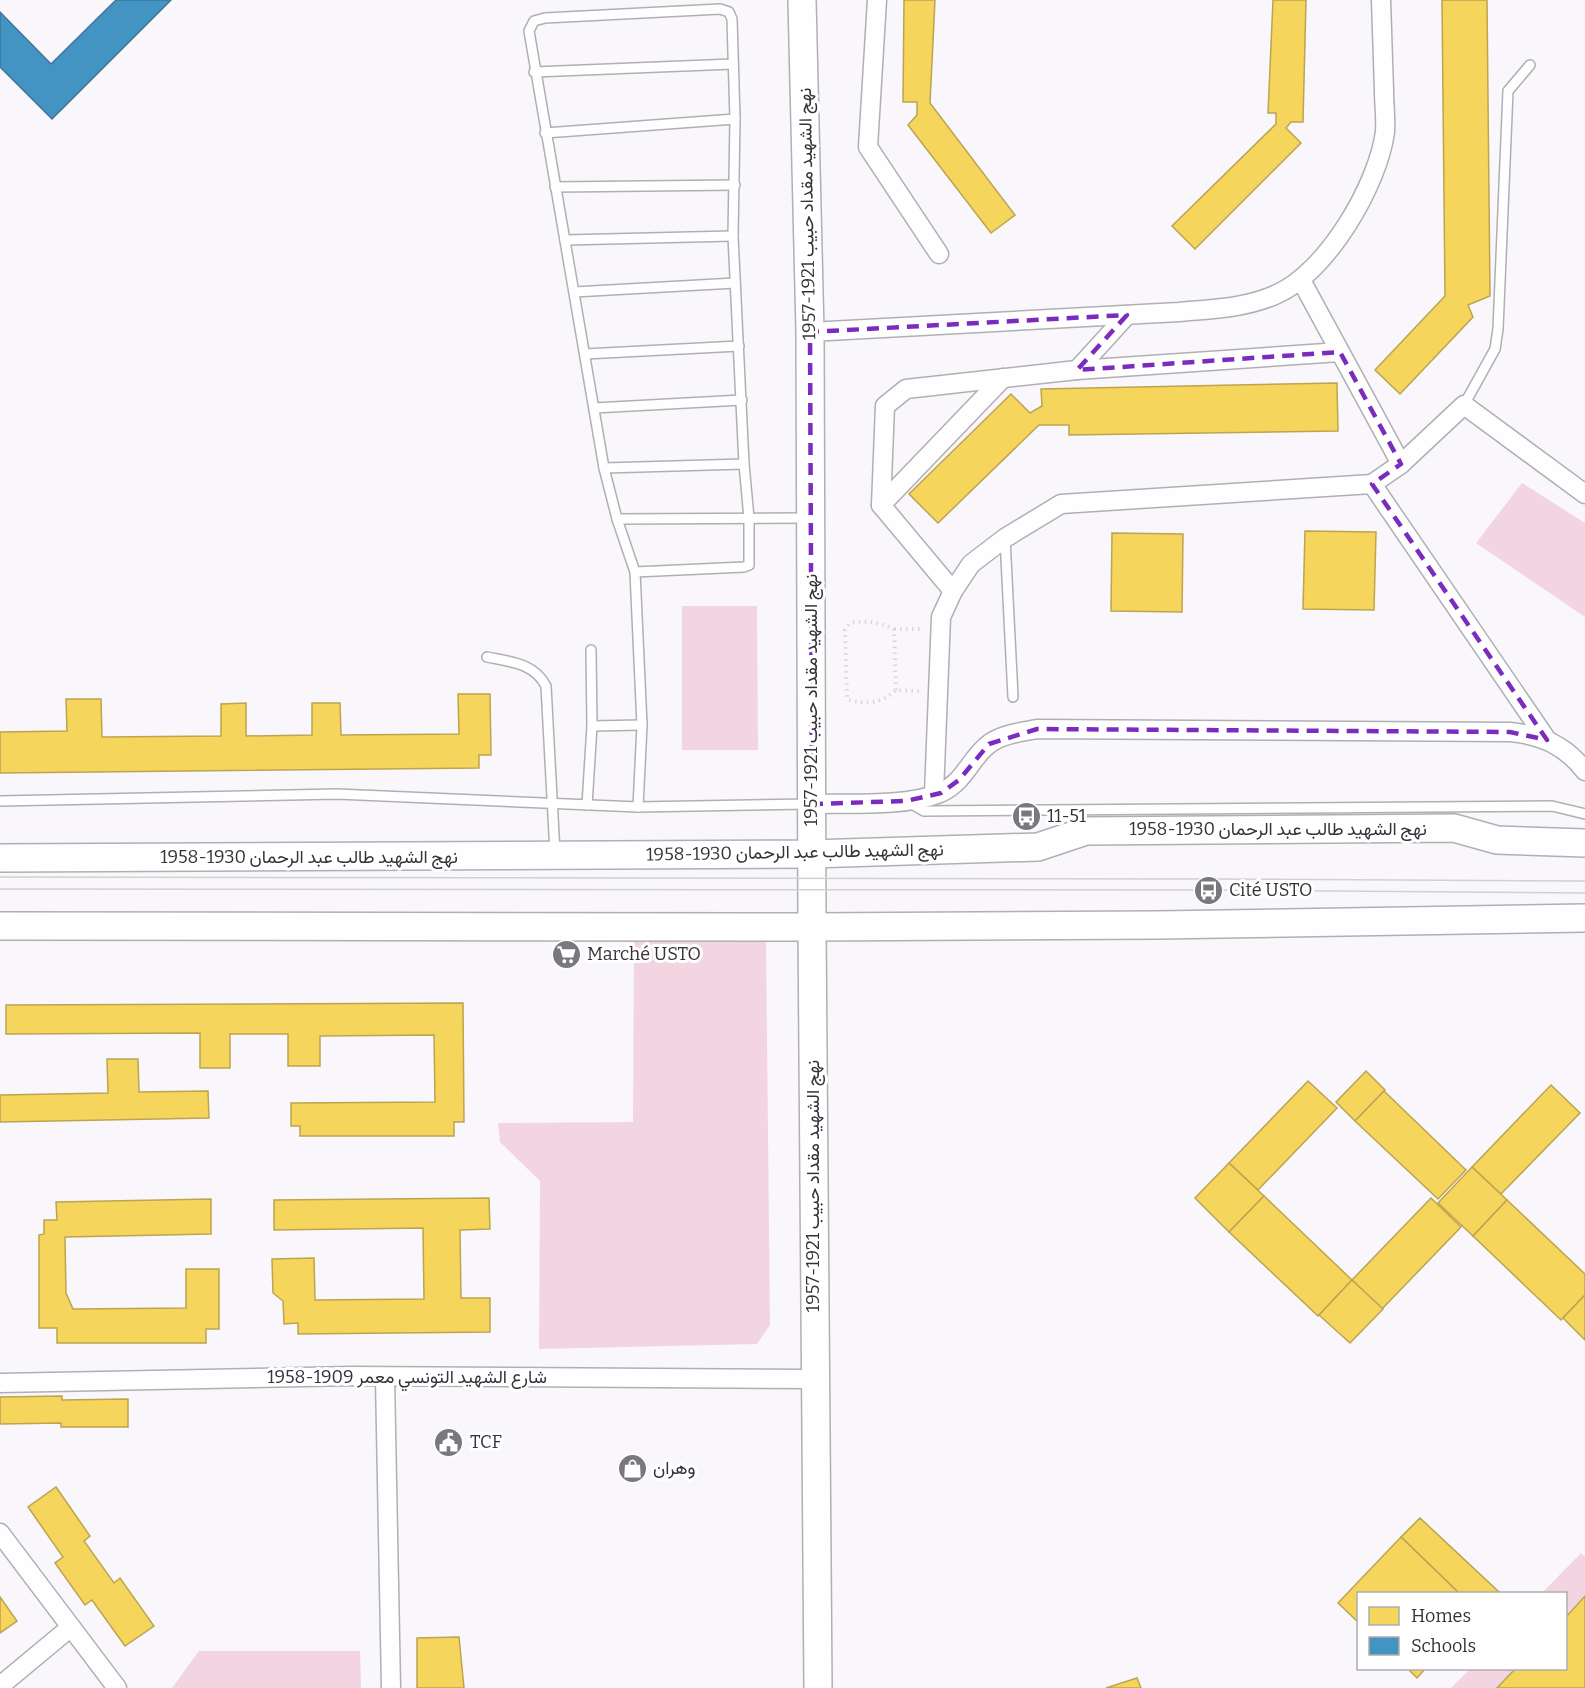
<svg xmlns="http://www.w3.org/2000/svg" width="1585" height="1688" font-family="Bitter,Vazirmatn,serif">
  <rect width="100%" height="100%" fill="#f9f7fb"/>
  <g fill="#f3d5e1">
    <polygon points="1522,483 1585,523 1585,617 1476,543"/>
    <polygon points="682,606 757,606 758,750 682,750"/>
    <polygon points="634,940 766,940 770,1325 757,1344 539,1349 540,1181 500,1142 498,1123 633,1122"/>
    <polygon points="1581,1553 1585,1557 1585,1688 1451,1688 1470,1669 1566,1668 1566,1594 1542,1593"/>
    <polygon points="199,1651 360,1651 361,1688 172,1688"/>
  </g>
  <g fill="#f6d55c" stroke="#bca451" stroke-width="1.5">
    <polygon points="904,0 935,0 930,103 1015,215 991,233 908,125 917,115 917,102 903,102"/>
    <polygon points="1273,0 1306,0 1303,122 1291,122 1286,128 1301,143 1195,249 1172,226 1276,124 1276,113 1268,113"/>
    <polygon points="1442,0 1487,0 1490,296 1468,305 1473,317 1400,394 1375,370 1445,296"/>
    <polygon points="1337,383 1338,431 1069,435 1069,425 1039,425 938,523 909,494 1011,394 1030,413 1042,406 1041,389"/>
    <polygon points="1305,531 1376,532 1374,610 1303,609"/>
    <polygon points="1112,533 1183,534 1182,612 1111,611"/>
    <polygon points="458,694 490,694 491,755 479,755 479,768 0,773 0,732 67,731 66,699 101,699 102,737 221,736 221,704 246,703 246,736 312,735 312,703 340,703 341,735 459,734"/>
    <polygon points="463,1003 464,1122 454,1122 454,1136 300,1136 300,1126 291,1126 291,1103 435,1102 434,1035 320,1036 320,1066 288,1066 288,1034 230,1034 230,1068 200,1068 200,1033 6,1034 6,1005"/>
    <polygon points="107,1059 138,1059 139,1092 208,1091 209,1118 0,1122 0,1095 108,1093"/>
    <polygon points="1366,1071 1385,1090 1355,1121 1336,1102"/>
    <polygon points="1308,1081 1337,1108 1258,1190 1229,1163"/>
    <polygon points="1551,1085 1580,1113 1501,1194 1472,1167"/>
    <polygon points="1384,1091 1466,1170 1438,1199 1355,1121"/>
    <polygon points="1229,1163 1264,1196 1229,1232 1195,1198"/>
    <polygon points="1472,1167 1507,1200 1473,1236 1438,1203"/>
    <polygon points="1264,1196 1352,1280 1318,1316 1229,1232"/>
    <polygon points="489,1198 490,1229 460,1230 461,1298 490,1298 490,1332 298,1334 298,1323 284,1324 283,1301 273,1293 272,1259 314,1258 315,1300 424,1299 423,1228 274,1230 274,1200"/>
    <polygon points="1431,1198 1461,1227 1382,1309 1352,1280"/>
    <polygon points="211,1199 211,1234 65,1237 66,1293 73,1309 186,1308 186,1269 219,1269 219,1329 206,1329 206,1343 57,1343 57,1328 39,1328 39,1235 44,1234 44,1220 57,1220 56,1202"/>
    <polygon points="1507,1200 1585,1274 1585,1295 1561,1320 1473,1236"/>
    <polygon points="1352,1280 1383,1309 1350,1343 1319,1315"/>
    <polygon points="1585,1295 1585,1340 1563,1318"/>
    <polygon points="62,1396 62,1400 128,1399 128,1427 61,1427 61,1423 0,1424 0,1397"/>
    <polygon points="56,1487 90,1536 84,1541 114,1583 120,1578 154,1626 125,1646 92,1600 85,1605 55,1563 63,1557 28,1507"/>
    <polygon points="1420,1518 1499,1592 1498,1594 1460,1594 1401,1537"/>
    <polygon points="1401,1537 1460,1594 1358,1594 1358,1622 1338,1603"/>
    <polygon points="1585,1596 1585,1688 1497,1688 1516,1668 1566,1668 1566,1617"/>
    <polygon points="0,1597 17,1621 0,1633"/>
    <polygon points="459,1637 464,1688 417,1688 417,1638"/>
    <polygon points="1407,1668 1426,1668 1417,1678"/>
    <polygon points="1137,1678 1141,1688 1106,1688"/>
  </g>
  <polygon fill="#4393c3" stroke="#3f7699" stroke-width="1.5" points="116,0 171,0 52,119 0,67 0,12 51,64"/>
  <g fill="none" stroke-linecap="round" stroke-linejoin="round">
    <defs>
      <g id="lane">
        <polyline points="534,72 733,64"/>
        <polyline points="545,133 735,119"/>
        <polyline points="555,187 735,185"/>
        <polyline points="565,240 733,236"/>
        <polyline points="574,292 735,283"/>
        <polyline points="585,354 739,346"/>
        <polyline points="1464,405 1495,349 1498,329 1508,91 1530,65"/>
        <polyline points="594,408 742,400"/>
        <polyline points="604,468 744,464"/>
        <polyline points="617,519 807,518"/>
        <polyline points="1005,538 1013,697"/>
        <polyline points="635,572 744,567 749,565 749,518 744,464 733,236 735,119 732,19 729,12 720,9 545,18 534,21 529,31 604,468 617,519 635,572 642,725 638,807"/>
        <path d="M487,657C511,662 534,663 546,686L555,853"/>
        <polyline points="592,726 642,725"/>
        <polyline points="0,801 337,794 638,807 810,804"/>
        <polyline points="910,803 924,811 1552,806 1585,814"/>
        <polyline points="587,805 592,726 591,650"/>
      </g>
      <g id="street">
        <polyline points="877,0 868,147 939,254"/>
        <polyline points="1301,280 1401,464"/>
        <path d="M810,332L1179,312C1212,309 1247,308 1277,294C1327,272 1378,185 1385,132C1386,119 1384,104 1384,91C1383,61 1382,30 1381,0"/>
        <polyline points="1077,370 1340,352"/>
        <polyline points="1372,484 1401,464 1464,405 1585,494"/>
        <polyline points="881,505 1003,378"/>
        <polyline points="953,591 881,505 885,406 906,389 1077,370 1127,315"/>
        <polyline points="934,794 941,617 953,591 971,564 1005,538 1061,504 1372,484 1547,740"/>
        <path d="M812,804C849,803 906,807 940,793C965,782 971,757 989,744C1002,734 1022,732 1037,729L1510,732C1541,735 1565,745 1585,771"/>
        <polyline points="385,1378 391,1688"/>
        <polyline points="0,1383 353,1376 814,1379"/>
        <polyline points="0,1533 117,1688"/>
        <polyline points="0,1686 71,1627"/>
      </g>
      <g id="secondary">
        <polyline points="802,0 810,332 812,927 818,1688"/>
        <polyline points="0,858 811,854 1038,847 1086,831 1454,828 1497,840 1585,843"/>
        <polyline points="0,926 812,927 1158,925 1585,918"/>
      </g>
    </defs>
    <use href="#lane" stroke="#b0afb2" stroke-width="12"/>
    <use href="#street" stroke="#b0afb2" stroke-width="21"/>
    <use href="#secondary" stroke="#b0afb2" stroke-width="30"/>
    <g stroke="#d8d8d9" stroke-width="4" stroke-dasharray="1.5 4.5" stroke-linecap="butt">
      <polyline points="894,629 920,629"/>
      <path d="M896,690L894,629C878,622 867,620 850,623L845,630L847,699C866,705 881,704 896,690L919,691"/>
    </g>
    <use href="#lane" stroke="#fefefe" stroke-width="9"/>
    <use href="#street" stroke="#fefefe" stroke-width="18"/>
    <use href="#secondary" stroke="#fefefe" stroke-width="27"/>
    <g stroke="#d1d1d1" stroke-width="1.5">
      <polyline points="0,877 1208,879 1585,881"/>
      <polyline points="0,889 1208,890 1585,893"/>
    </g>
  </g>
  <path fill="none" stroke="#7b2cbf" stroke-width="4.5" stroke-dasharray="12 8" stroke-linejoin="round" d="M1127,315L1077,370L1340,352L1401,464L1372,484L1547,740L1510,732L1037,729L989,744L959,780L941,793L906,801L812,804L810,332Z"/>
  <defs>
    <symbol id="bus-disc" viewBox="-11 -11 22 22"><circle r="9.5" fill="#7a787c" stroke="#fff"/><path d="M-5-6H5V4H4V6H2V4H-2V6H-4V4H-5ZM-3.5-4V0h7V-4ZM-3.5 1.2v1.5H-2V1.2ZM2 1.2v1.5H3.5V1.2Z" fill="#fff"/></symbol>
    <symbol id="supermarket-disc" viewBox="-11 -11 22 22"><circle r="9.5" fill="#7a787c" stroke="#fff"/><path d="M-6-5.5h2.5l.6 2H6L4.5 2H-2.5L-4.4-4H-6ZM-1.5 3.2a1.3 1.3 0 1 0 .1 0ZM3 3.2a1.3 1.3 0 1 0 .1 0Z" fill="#fff"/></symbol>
    <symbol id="civic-disc" viewBox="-11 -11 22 22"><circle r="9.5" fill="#7a787c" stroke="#fff"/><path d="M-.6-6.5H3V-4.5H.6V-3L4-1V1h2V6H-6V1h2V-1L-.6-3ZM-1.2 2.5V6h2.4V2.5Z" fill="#fff"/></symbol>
    <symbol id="shop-disc" viewBox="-11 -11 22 22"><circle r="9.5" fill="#7a787c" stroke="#fff"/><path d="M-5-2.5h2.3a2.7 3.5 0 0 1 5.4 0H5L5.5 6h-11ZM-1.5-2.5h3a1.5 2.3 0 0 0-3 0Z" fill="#fff"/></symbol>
  </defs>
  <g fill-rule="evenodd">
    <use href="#bus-disc" x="1010" y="800" width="33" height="33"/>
    <use href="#bus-disc" x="1192" y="874" width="33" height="33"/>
    <use href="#supermarket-disc" x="550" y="938" width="33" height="33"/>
    <use href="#civic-disc" x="432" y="1426" width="33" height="33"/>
    <use href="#shop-disc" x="616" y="1452" width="33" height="33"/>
  </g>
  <g text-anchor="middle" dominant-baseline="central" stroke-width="6" stroke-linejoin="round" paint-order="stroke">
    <g font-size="18" fill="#353338" stroke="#fff">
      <text transform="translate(807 214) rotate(-91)">نهج الشهيد مقداد حبيب 1921-1957</text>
      <text transform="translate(811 700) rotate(-90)">نهج الشهيد مقداد حبيب 1921-1957</text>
      <text x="1278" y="829">نهج الشهيد طالب عبد الرحمان 1930-1958</text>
      <text transform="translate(795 852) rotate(-1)">نهج الشهيد طالب عبد الرحمان 1930-1958</text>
      <text x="309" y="857">نهج الشهيد طالب عبد الرحمان 1930-1958</text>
      <text transform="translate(813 1186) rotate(-90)">نهج الشهيد مقداد حبيب 1921-1957</text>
      <text x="407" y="1377">شارع الشهيد التونسي معمر 1909-1958</text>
    </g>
    <g font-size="18" fill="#353338" stroke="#fff" text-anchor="start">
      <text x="1047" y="816">11-51</text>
      <text x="1229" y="890">Cité USTO</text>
      <text x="587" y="954">Marché USTO</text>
      <text x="470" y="1442">TCF</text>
      <text x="653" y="1468">وهران</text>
    </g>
  </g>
  <rect x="1357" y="1592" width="210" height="78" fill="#ffffff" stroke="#aeadaf" stroke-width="1.5"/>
  <rect x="1369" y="1607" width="30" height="18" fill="#f6d55c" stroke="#aeadaf" stroke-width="1.5"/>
  <text x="1411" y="1622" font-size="18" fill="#353338">Homes</text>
  <rect x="1369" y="1637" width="30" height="18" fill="#4393c3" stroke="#aeadaf" stroke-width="1.5"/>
  <text x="1411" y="1652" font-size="18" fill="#353338">Schools</text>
</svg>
